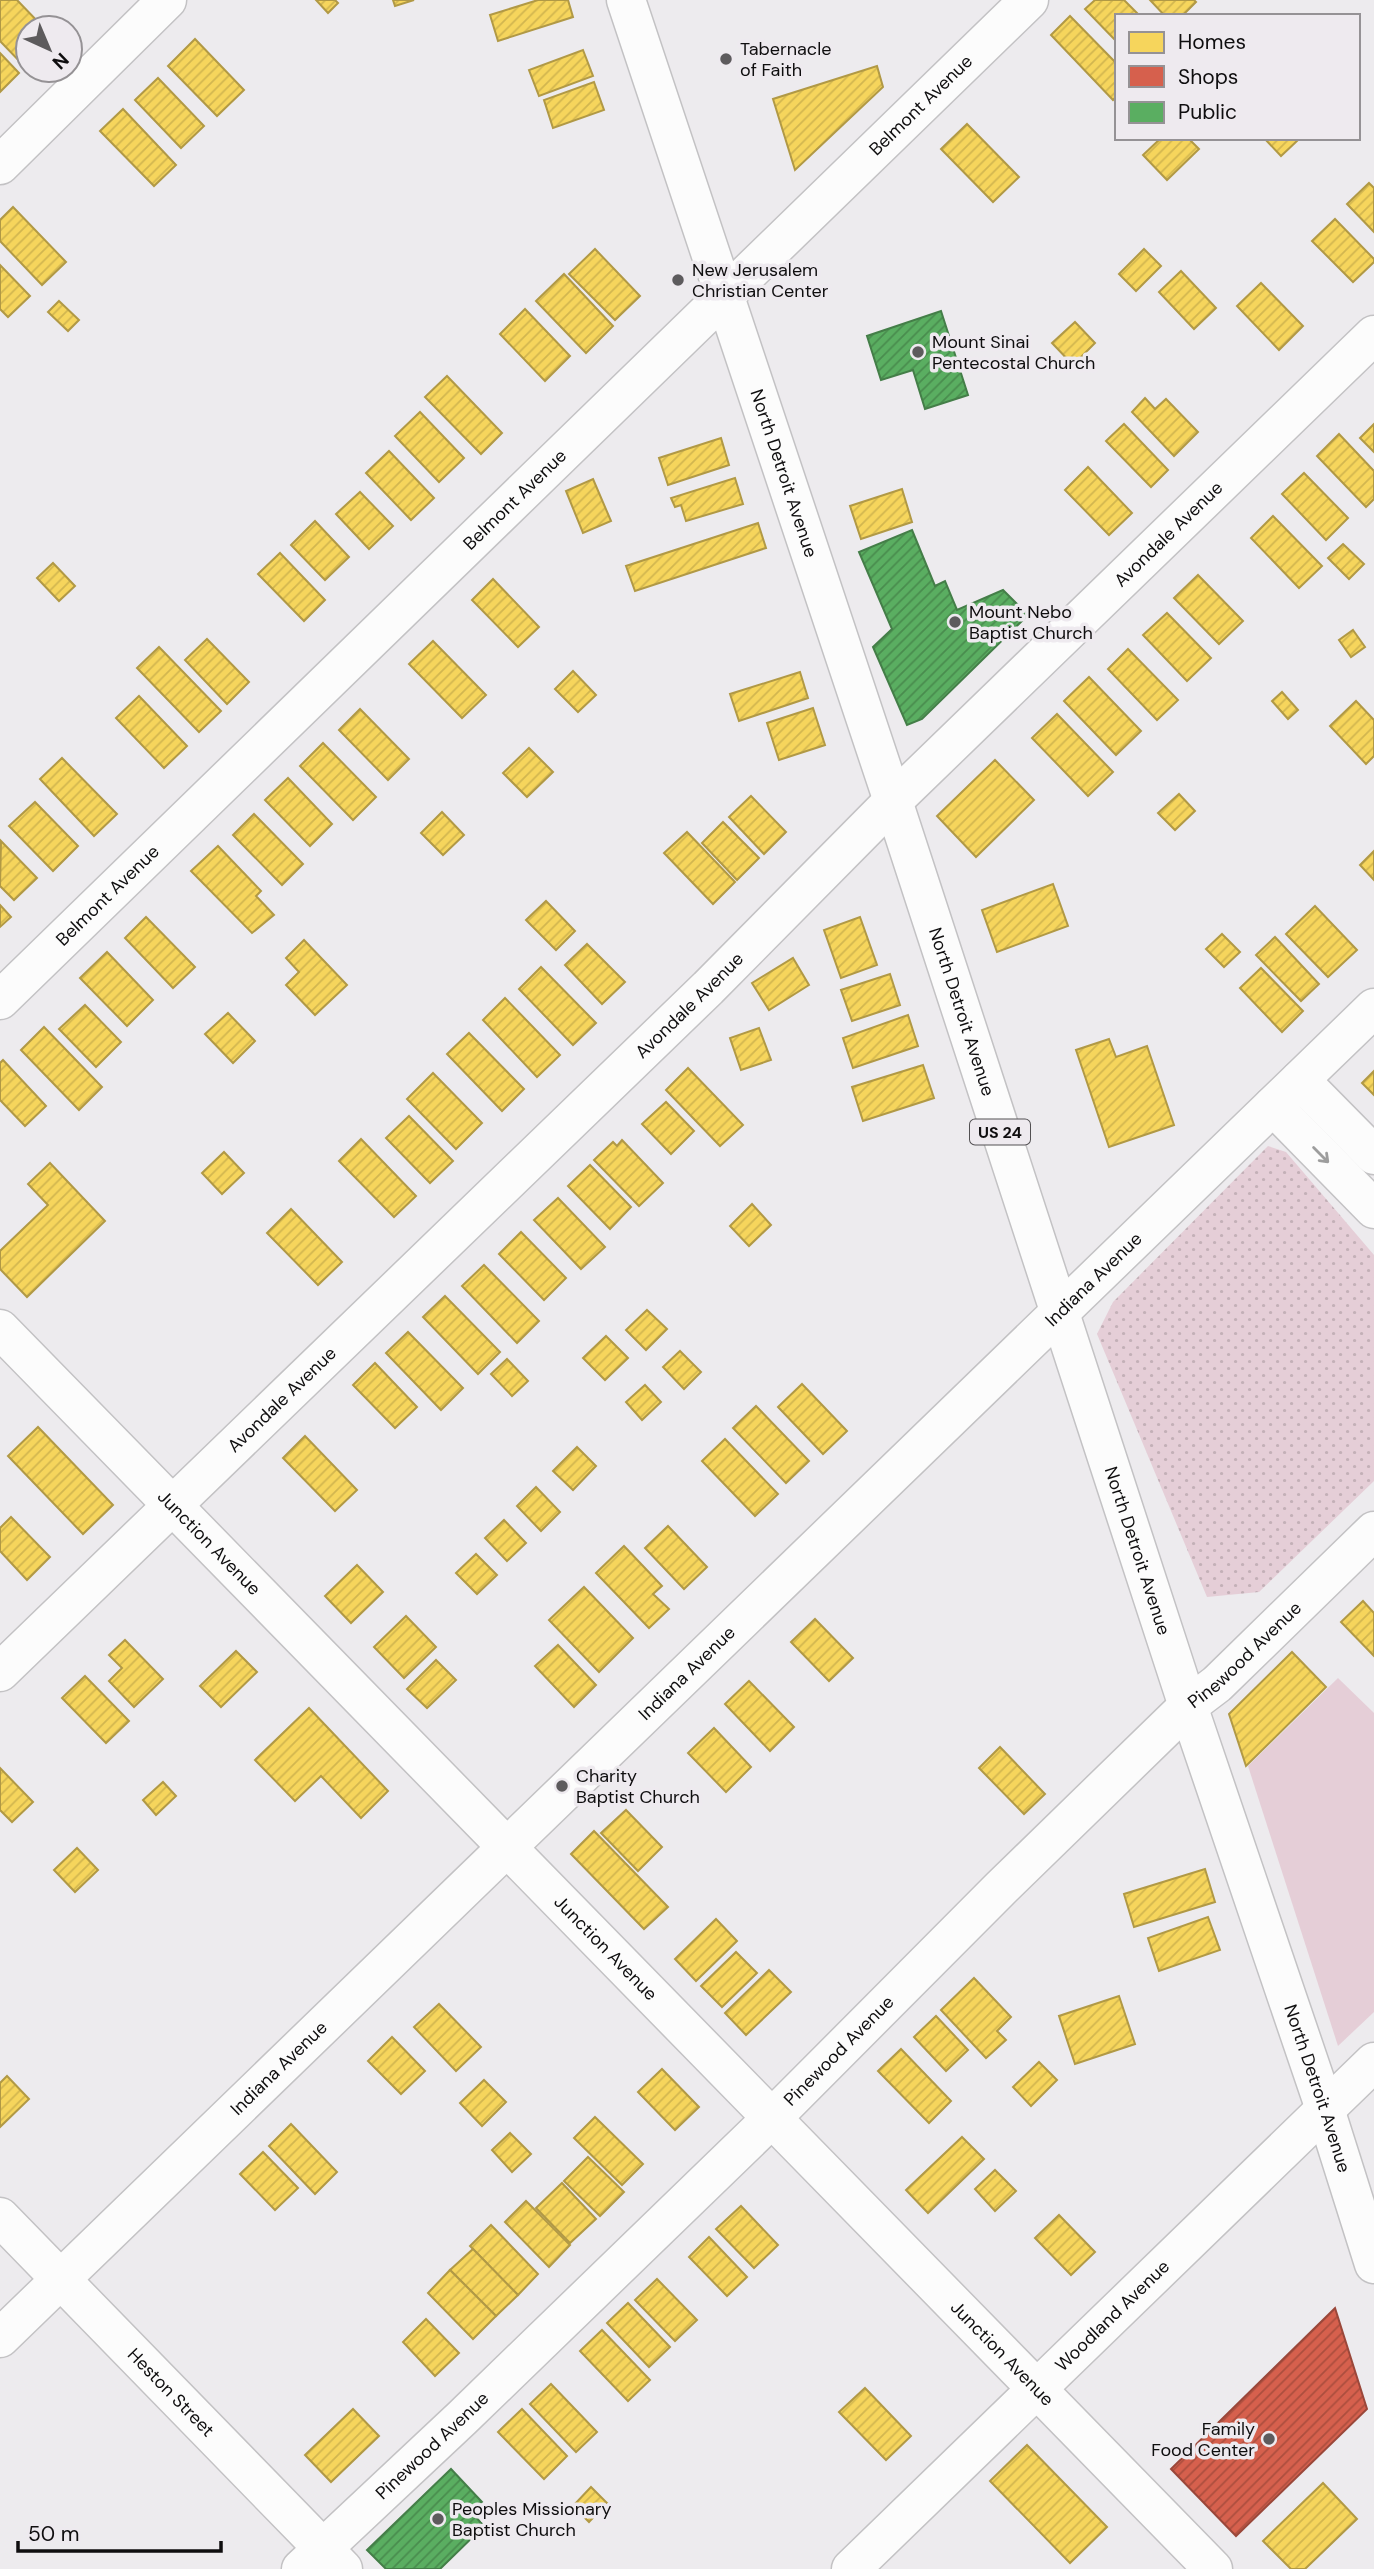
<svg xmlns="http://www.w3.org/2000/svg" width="1374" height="2569" font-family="'DM Sans',sans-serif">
  <defs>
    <pattern id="park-dots" width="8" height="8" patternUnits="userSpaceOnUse" patternTransform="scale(1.75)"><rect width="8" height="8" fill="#e5ced7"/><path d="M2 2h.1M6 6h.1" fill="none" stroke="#c3b0b7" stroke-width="1.8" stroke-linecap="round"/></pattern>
    <pattern id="homes-hatch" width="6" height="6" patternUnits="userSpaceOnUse" patternTransform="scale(1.75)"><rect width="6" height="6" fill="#f6d55c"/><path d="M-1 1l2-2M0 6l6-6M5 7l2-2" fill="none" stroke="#d2b64f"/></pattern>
    <pattern id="shops-hatch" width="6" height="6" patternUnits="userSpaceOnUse" patternTransform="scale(1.75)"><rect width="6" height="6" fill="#d6604d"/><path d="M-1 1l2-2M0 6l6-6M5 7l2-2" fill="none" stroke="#ac4e3e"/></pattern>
    <pattern id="public-hatch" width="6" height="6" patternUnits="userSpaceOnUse" patternTransform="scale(1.75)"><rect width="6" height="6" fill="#5aae61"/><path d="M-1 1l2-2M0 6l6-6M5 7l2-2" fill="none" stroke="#498c4e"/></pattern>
  </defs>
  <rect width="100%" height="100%" fill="#edebee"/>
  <polygon fill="#e5ced7" points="1338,1678 1374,1713 1374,2012 1338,2046 1248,1766"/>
  <polygon fill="url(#park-dots)" points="1268,1146 1286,1152 1374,1255 1374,1481 1259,1592 1207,1597 1097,1334 1113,1302"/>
  <g fill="url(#homes-hatch)" stroke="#b19945" stroke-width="2">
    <polygon points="0,0 17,0 44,28 28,28 28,61 23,65 0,41"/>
    <polygon points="316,0 335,0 338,3 328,13"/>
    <polygon points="393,0 414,0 395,6"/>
    <polygon points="538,0 568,0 573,17 498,41 490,15"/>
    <polygon points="1095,0 1124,0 1140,16 1117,16 1117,42 1085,9"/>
    <polygon points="1150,0 1194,0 1196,2 1182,16 1165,16"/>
    <polygon points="1070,16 1117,64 1117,96 1113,100 1051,35"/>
    <polygon points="195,39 244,90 217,116 168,66"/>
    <polygon points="583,50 593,76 539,96 529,70"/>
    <polygon points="0,53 19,73 0,92"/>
    <polygon points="877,66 883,87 795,170 773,99"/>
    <polygon points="158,78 204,126 181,148 135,100"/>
    <polygon points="594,82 604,110 553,128 544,100"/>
    <polygon points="123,109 176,165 154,186 100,131"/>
    <polygon points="967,124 1019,177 993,202 941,149"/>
    <polygon points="1161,138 1188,138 1199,149 1167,180 1143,155"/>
    <polygon points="1264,138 1297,138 1298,140 1281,156"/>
    <polygon points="1369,183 1374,188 1374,232 1347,204"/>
    <polygon points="13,207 66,262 42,285 0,241 0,220"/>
    <polygon points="1335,219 1374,259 1374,262 1353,282 1312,241"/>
    <polygon points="595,249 640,296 615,320 569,274"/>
    <polygon points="1144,249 1161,266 1136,291 1119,274"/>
    <polygon points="0,265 30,296 8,317 0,309"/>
    <polygon points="1181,271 1216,308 1194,329 1159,292"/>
    <polygon points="564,274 613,326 586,353 536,301"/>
    <polygon points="1261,283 1303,326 1279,350 1237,306"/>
    <polygon points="59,301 79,320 68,331 48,312"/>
    <polygon points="525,309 570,356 545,381 500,334"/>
    <polygon points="1075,322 1095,343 1073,365 1052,343"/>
    <polygon points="447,376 502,433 481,454 425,397"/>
    <polygon points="1145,398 1155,409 1166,399 1198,432 1174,456 1132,412"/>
    <polygon points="420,412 464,458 439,482 395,436"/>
    <polygon points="1124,424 1168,470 1151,487 1106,441"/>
    <polygon points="1374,424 1374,452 1360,438"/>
    <polygon points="1339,434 1374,471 1374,499 1366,507 1317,456"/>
    <polygon points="721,438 729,465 668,485 659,458"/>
    <polygon points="389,451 434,498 411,520 366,473"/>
    <polygon points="1088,467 1132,513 1109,535 1065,490"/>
    <polygon points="1304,473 1348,518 1326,540 1282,494"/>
    <polygon points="735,478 743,504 686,521 681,505 675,507 671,498"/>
    <polygon points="593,479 611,521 583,533 566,491"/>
    <polygon points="902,489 912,522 861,539 850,506"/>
    <polygon points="360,492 393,526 369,549 336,514"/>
    <polygon points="1273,516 1322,566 1299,588 1251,538"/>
    <polygon points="315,521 349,557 325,580 291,545"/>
    <polygon points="758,523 766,548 635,591 626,566"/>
    <polygon points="1343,544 1364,564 1349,579 1328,558"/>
    <polygon points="280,553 325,600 304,621 258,574"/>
    <polygon points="53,563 75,586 59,601 37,578"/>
    <polygon points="1198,575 1243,621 1219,644 1174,598"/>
    <polygon points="493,579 539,627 518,647 472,600"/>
    <polygon points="1167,613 1211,658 1187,681 1143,635"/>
    <polygon points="1353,630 1365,647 1351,657 1339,640"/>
    <polygon points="207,639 249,682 227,704 185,660"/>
    <polygon points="433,641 486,695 462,718 409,664"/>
    <polygon points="159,647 221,711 199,732 137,668"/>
    <polygon points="1128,649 1178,700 1157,720 1108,669"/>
    <polygon points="573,671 596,695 578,712 555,689"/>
    <polygon points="800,672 808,698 739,721 730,694"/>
    <polygon points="1089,677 1141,731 1116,755 1064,701"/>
    <polygon points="1282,692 1298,710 1288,719 1272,701"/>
    <polygon points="139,696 187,746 164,768 116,718"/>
    <polygon points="1356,701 1374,720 1374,756 1366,764 1330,726"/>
    <polygon points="813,708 825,745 779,760 767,723"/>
    <polygon points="360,709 409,759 388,780 339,730"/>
    <polygon points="1057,714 1113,772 1088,796 1032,738"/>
    <polygon points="323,743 376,797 353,820 300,766"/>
    <polygon points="529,748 553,772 527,797 503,773"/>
    <polygon points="62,758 117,814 94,836 40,779"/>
    <polygon points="995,760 1034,800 976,857 937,816"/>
    <polygon points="288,778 332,824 310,846 265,800"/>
    <polygon points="1179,794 1195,811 1175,830 1158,813"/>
    <polygon points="751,796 786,832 764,854 729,817"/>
    <polygon points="35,802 78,846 53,871 9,826"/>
    <polygon points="442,812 464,835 443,855 421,833"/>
    <polygon points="254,814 303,864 282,885 233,835"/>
    <polygon points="723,822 759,858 737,880 702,843"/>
    <polygon points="687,832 735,882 713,904 664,853"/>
    <polygon points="1,841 37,878 14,900 0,886"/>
    <polygon points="218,846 261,891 256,896 274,915 252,933 191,871"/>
    <polygon points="1374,851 1374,880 1360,865"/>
    <polygon points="1053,884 1068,926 997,952 982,910"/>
    <polygon points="546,901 575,931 556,950 526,920"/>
    <polygon points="0,905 11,917 0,927"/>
    <polygon points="1315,906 1357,950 1328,977 1286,934"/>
    <polygon points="146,917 195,967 173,988 125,938"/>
    <polygon points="860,917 877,965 841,978 824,930"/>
    <polygon points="1222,934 1240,952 1224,967 1206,949"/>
    <polygon points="1275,937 1319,984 1301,1001 1256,955"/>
    <polygon points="304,940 347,985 315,1015 286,985 299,972 286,958"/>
    <polygon points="587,944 625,982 602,1004 565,965"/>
    <polygon points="107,952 153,1000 127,1026 80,978"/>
    <polygon points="793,958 809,985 769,1010 752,983"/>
    <polygon points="541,967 596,1023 573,1045 519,989"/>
    <polygon points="1261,968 1303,1011 1282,1032 1240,988"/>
    <polygon points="890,974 900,1005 852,1021 841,990"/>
    <polygon points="505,998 560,1055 537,1077 483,1020"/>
    <polygon points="85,1005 121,1042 96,1067 59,1029"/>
    <polygon points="228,1013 255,1041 233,1063 205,1034"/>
    <polygon points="908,1015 918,1046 853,1068 843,1038"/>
    <polygon points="44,1027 102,1087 79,1110 21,1050"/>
    <polygon points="759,1028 771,1060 741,1070 730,1038"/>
    <polygon points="469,1033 524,1089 502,1111 447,1054"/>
    <polygon points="1109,1039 1116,1057 1147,1046 1174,1125 1109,1147 1076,1050"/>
    <polygon points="3,1060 46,1106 25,1126 0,1100 0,1063"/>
    <polygon points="923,1065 934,1098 863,1121 852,1087"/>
    <polygon points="688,1068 743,1125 720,1146 666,1090"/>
    <polygon points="1374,1071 1374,1095 1362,1083"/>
    <polygon points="433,1073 482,1123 456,1149 407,1099"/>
    <polygon points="666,1102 694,1131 671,1154 642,1124"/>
    <polygon points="409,1116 453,1161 430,1183 386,1138"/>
    <polygon points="361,1139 416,1196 394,1217 339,1161"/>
    <polygon points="622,1140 663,1183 639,1206 594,1160 613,1142 617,1146"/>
    <polygon points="224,1152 244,1173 222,1194 202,1173"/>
    <polygon points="50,1163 105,1221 27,1297 0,1269 0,1251 48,1205 28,1184"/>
    <polygon points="590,1165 631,1207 610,1229 568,1186"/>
    <polygon points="558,1198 605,1247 581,1269 534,1220"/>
    <polygon points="752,1204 771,1225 749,1246 730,1226"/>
    <polygon points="291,1209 342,1262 318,1285 267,1233"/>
    <polygon points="521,1232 566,1278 544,1300 499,1254"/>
    <polygon points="484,1265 539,1321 517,1343 462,1286"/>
    <polygon points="445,1296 500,1352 478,1374 423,1317"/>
    <polygon points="647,1310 667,1329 646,1350 626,1330"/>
    <polygon points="408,1332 463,1388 441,1410 386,1353"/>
    <polygon points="606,1336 628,1358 605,1380 583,1358"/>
    <polygon points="680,1351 701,1372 684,1389 663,1367"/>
    <polygon points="507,1359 528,1381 512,1396 491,1374"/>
    <polygon points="375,1363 417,1407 395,1428 353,1385"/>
    <polygon points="802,1384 847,1431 823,1454 778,1407"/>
    <polygon points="645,1385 661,1402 642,1420 626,1402"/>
    <polygon points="756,1406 809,1461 786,1483 733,1428"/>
    <polygon points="38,1427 113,1505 83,1534 8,1456"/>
    <polygon points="305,1436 357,1490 335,1511 283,1458"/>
    <polygon points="725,1439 778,1494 755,1516 702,1461"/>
    <polygon points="577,1447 596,1466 573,1490 553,1471"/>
    <polygon points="536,1487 560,1512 541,1531 517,1506"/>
    <polygon points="11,1517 50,1557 27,1580 0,1551 0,1528"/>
    <polygon points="504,1520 526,1543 507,1561 485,1538"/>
    <polygon points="668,1526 707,1567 684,1589 645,1548"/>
    <polygon points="624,1546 662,1586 653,1594 669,1609 649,1628 596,1573"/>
    <polygon points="476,1554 497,1575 477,1594 456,1573"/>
    <polygon points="357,1565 383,1592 351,1623 325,1596"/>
    <polygon points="584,1587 633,1638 599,1672 549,1620"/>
    <polygon points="1363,1601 1374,1613 1374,1656 1341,1622"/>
    <polygon points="406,1616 436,1647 404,1678 374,1647"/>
    <polygon points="815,1619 853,1658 829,1681 791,1642"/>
    <polygon points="125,1640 163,1679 134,1707 109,1681 122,1668 109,1655"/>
    <polygon points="558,1645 596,1685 574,1707 535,1666"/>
    <polygon points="236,1651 257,1672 221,1707 200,1686"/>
    <polygon points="1292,1652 1326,1687 1246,1766 1229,1714"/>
    <polygon points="436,1660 456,1680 427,1708 407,1689"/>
    <polygon points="85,1676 129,1721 106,1743 62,1698"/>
    <polygon points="749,1681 794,1727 770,1751 725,1704"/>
    <polygon points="309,1708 388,1791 361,1818 321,1776 295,1801 255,1760"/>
    <polygon points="714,1728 751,1767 726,1792 688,1753"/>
    <polygon points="1000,1747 1045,1794 1024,1814 979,1768"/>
    <polygon points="0,1768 33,1802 12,1822 0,1810"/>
    <polygon points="163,1782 176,1796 156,1815 143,1800"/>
    <polygon points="626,1810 662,1847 638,1871 601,1833"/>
    <polygon points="594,1831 668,1907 644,1929 571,1854"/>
    <polygon points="77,1848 98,1870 75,1892 54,1870"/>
    <polygon points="1205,1869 1215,1902 1134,1927 1124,1894"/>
    <polygon points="1208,1917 1220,1950 1159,1971 1148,1938"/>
    <polygon points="716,1919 737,1941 696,1981 675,1959"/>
    <polygon points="736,1952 757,1973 722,2007 701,1986"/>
    <polygon points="769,1970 791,1992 746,2035 725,2013"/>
    <polygon points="974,1978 1011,2017 997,2031 1006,2040 986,2058 941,2010"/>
    <polygon points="1119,1996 1135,2044 1075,2064 1059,2016"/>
    <polygon points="439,2004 481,2047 456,2071 414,2027"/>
    <polygon points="936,2016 968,2050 946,2071 914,2037"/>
    <polygon points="392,2037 425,2071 401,2094 368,2061"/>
    <polygon points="901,2049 951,2101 929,2123 878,2071"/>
    <polygon points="1039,2062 1057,2080 1031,2106 1013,2087"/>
    <polygon points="662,2069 699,2107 675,2130 638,2092"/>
    <polygon points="7,2076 29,2099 0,2127 0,2083"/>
    <polygon points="484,2080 506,2102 482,2126 460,2103"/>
    <polygon points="595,2117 643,2164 622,2185 574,2138"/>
    <polygon points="291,2124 337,2172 315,2194 269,2146"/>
    <polygon points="510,2133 531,2154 512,2172 492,2150"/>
    <polygon points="962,2137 984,2159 928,2213 906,2190"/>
    <polygon points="263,2152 298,2188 275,2210 240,2174"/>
    <polygon points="588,2157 624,2192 600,2216 564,2181"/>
    <polygon points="995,2170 1016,2191 995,2211 975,2189"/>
    <polygon points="562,2183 596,2219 570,2243 536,2208"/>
    <polygon points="526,2201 570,2245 549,2267 505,2222"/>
    <polygon points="741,2206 778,2245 754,2268 716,2229"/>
    <polygon points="1059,2215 1095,2252 1071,2275 1035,2238"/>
    <polygon points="491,2225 538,2274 518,2295 470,2246"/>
    <polygon points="709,2237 747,2277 727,2296 689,2257"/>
    <polygon points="473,2249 518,2295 496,2316 450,2270"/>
    <polygon points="450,2270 496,2316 473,2339 428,2293"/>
    <polygon points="657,2279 697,2320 675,2341 635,2300"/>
    <polygon points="628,2303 670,2347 649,2367 607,2323"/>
    <polygon points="426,2319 459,2353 435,2376 403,2342"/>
    <polygon points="602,2330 650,2380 628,2401 580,2351"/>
    <polygon points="551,2384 597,2432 576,2452 530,2404"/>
    <polygon points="865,2388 911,2436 886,2460 839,2412"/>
    <polygon points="353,2409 379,2436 331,2482 305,2455"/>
    <polygon points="522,2409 567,2456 544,2479 498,2432"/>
    <polygon points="1027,2445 1107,2527 1070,2563 990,2481"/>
    <polygon points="1323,2483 1357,2519 1305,2569 1291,2569 1263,2541"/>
    <polygon points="591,2487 607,2503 589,2522 573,2506"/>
  </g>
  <polygon fill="url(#shops-hatch)" stroke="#9a473a" stroke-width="2" points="1335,2308 1367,2409 1236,2536 1171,2469"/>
  <g fill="url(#public-hatch)" stroke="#447e48" stroke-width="2">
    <polygon points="941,311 968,395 925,409 913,370 881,380 867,336"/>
    <polygon points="912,530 935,586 945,581 957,610 1003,590 1028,615 922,719 907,725 873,647 892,629 859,552"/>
    <polygon points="451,2469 482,2502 471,2512 484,2526 440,2569 386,2569 367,2550"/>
  </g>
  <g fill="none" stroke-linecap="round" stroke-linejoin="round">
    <defs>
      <g id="minor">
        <polyline points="0,165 167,0"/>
        <path id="s1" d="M0,1000L1029,0"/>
        <polyline points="1300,1080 1374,1155"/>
        <polyline points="1273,1106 1374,1209"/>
        <path id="s2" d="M0,1329L1213,2569"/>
        <path id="s3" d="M0,1672L708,988L893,801L1374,335"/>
        <path id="s4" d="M0,2217L343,2569"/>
        <path id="s5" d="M0,2338L1374,1008"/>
        <path id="s6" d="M301,2569L462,2418L772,2118L1001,1888L1188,1706L1217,1684L1374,1531"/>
        <path id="s7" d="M851,2569L1374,2062"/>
      </g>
      <g id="major">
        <path id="s8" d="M626,0L893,801L1188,1706L1325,2109L1374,2264"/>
      </g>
    </defs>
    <use href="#minor" stroke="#c3c2c4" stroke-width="41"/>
    <use href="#major" stroke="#c3c2c4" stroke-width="41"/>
    <use href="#minor" stroke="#fcfcfc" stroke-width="38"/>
    <use href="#major" stroke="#fcfcfc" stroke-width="38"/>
  </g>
  <defs><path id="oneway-shaft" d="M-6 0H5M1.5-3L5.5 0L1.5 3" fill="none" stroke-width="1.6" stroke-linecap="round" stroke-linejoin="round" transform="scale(1.75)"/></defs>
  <use stroke="#9d9d9d" href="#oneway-shaft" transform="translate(1321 1155) rotate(45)"/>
  <g fill="#5d5b5d" stroke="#eeeaef" stroke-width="2.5">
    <circle cx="726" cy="59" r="7"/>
    <circle cx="678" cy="280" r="7"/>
    <circle cx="918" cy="352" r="7"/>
    <circle cx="955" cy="622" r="7"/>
    <circle cx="562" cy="1786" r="7"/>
    <circle cx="1269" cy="2439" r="7"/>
    <circle cx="438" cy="2519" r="7"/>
  </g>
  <g text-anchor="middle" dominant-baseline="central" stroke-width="7" stroke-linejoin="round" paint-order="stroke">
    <rect fill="#eeeaef" stroke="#525052" stroke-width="2" x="970" y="1119.5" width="60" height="25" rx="5"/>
    <g font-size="16" font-weight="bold" fill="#0f0e0f">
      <text x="1000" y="1132">US 24</text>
    </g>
    <g font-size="18" fill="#0f0e0f" stroke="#eeeaef" text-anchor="start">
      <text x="740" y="49">Tabernacle<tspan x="740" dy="21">of Faith</tspan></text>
      <text x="692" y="270">New Jerusalem<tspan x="692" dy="21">Christian Center</tspan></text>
      <text x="932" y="342">Mount Sinai<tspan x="932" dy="21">Pentecostal Church</tspan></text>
      <text x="969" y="612">Mount Nebo<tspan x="969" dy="21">Baptist Church</tspan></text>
      <text x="576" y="1776">Charity<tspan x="576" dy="21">Baptist Church</tspan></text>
      <text x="1255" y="2429" text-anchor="end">Family<tspan x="1255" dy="21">Food Center</tspan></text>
      <text x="452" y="2509">Peoples Missionary<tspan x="452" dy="21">Baptist Church</tspan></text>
    </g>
    <g font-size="18" fill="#0f0e0f" stroke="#eeeaef">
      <text stroke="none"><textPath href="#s1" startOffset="1284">Belmont Avenue</textPath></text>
      <text stroke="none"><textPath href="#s8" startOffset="499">North Detroit Avenue</textPath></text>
      <text stroke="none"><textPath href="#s1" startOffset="718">Belmont Avenue</textPath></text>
      <text stroke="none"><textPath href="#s3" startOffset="1631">Avondale Avenue</textPath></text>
      <text stroke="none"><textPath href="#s1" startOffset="150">Belmont Avenue</textPath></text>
      <text stroke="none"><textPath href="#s3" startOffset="959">Avondale Avenue</textPath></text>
      <text stroke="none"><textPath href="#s8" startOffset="1066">North Detroit Avenue</textPath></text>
      <text stroke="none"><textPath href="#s5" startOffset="1522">Indiana Avenue</textPath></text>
      <text stroke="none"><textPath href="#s3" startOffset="392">Avondale Avenue</textPath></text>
      <text stroke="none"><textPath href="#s2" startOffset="299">Junction Avenue</textPath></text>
      <text stroke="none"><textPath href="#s8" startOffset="1633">North Detroit Avenue</textPath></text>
      <text stroke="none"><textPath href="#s6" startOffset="1314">Pinewood Avenue</textPath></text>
      <text stroke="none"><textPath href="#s5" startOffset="956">Indiana Avenue</textPath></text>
      <text stroke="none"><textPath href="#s2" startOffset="866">Junction Avenue</textPath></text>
      <text stroke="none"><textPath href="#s6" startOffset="747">Pinewood Avenue</textPath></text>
      <text stroke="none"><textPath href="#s5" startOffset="388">Indiana Avenue</textPath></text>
      <text stroke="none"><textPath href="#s8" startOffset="2200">North Detroit Avenue</textPath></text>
      <text stroke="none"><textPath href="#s7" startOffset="364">Woodland Avenue</textPath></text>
      <text stroke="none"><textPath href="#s2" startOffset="1433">Junction Avenue</textPath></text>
      <text stroke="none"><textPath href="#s4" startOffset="245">Heston Street</textPath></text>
      <text stroke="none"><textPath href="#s6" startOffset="180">Pinewood Avenue</textPath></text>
    </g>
  </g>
  <rect x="1115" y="14" width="245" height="126" fill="#eeeaef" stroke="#959295" stroke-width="2"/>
  <rect x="1129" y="32" width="35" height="21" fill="#f6d55c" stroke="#959295" stroke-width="2"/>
  <text x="1178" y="49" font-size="21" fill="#0f0e0f">Homes</text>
  <rect x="1129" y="66" width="35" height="21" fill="#d6604d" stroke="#959295" stroke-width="2"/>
  <text x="1178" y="84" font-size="21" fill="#0f0e0f">Shops</text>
  <rect x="1129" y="102" width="35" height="21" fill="#5aae61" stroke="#959295" stroke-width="2"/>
  <text x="1178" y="119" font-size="21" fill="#0f0e0f">Public</text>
  <g transform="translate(49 49) rotate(136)"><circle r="33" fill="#eeeaef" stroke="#959295" stroke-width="2"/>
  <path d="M0-5L12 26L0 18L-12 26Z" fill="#5d5b5d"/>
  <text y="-10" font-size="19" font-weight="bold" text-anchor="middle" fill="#0f0e0f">N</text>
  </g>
  <path d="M18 2541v10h203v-10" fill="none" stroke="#0f0e0f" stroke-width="3.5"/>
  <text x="28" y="2541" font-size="21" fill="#0f0e0f" stroke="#eeeaef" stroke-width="5" paint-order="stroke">50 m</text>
</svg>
